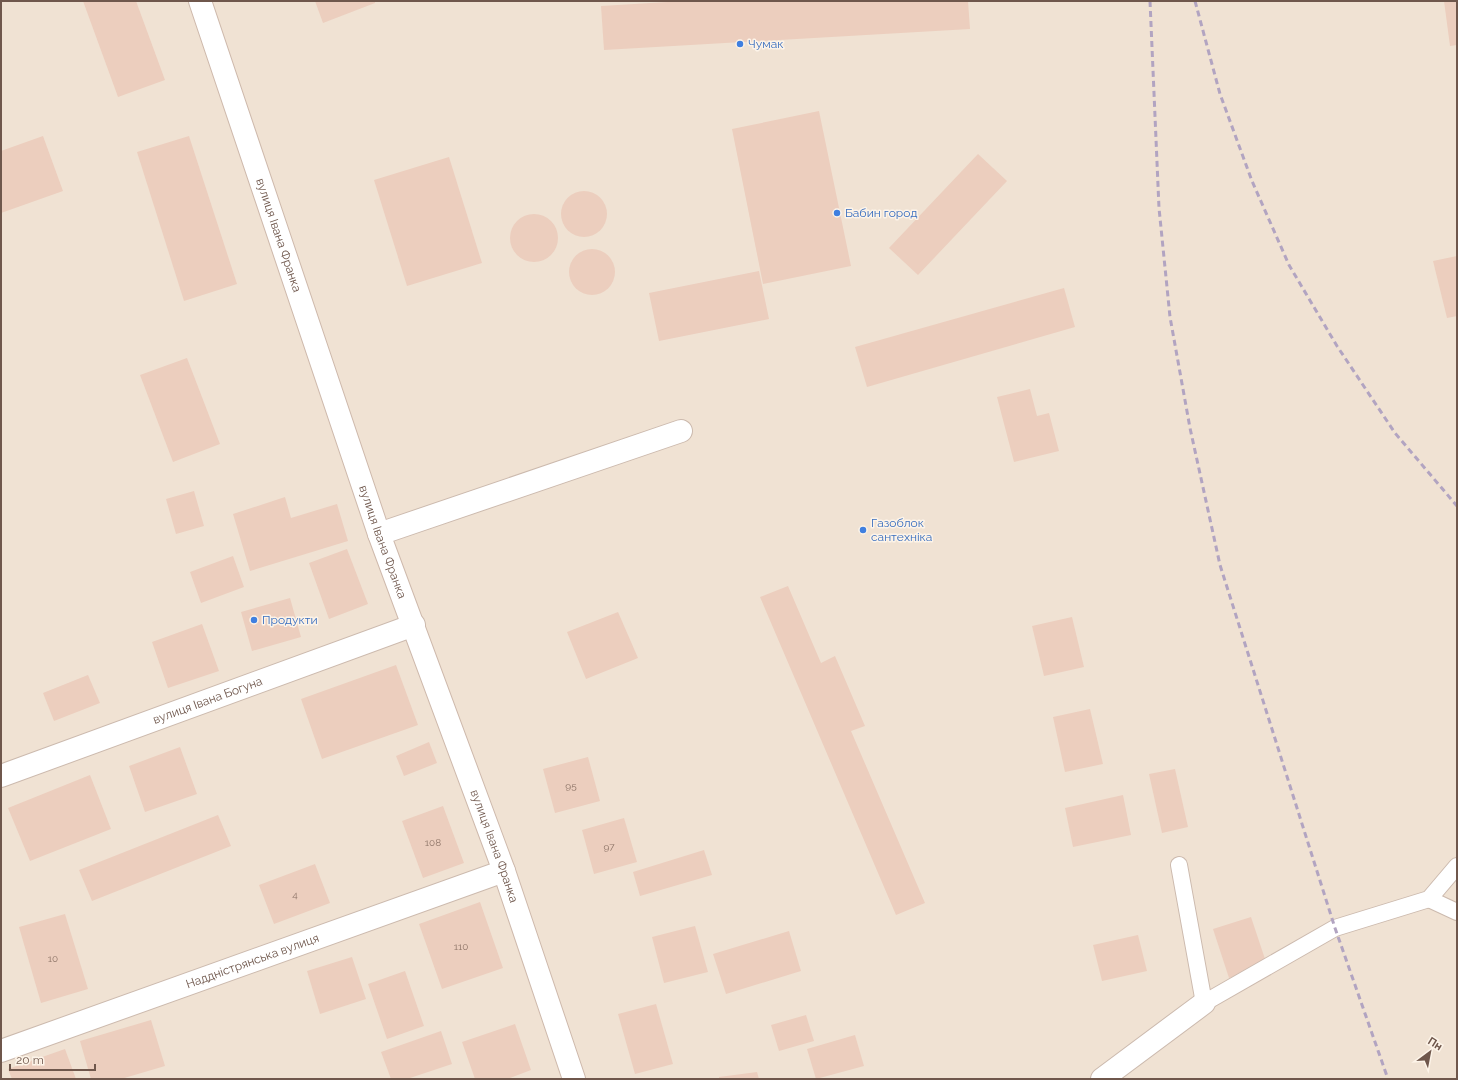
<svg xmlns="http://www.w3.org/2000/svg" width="1458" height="1080" font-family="Raleway,sans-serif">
  <rect width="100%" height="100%" fill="#f9f0e4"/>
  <rect fill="#f0e2d3" x="1" y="1" width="1456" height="1078"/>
  <g fill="#eccebe">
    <polygon points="83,1 136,1 165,80 118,97"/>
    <polygon points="315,1 375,1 375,3 323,23"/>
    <polygon points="684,1 968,1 970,29 604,50 601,6"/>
    <polygon points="1444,1 1457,1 1457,45 1450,46"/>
    <polygon points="819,111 851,266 763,284 732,129"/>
    <polygon points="43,136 63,191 1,213 1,151"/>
    <polygon points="189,136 237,284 184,301 137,152"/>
    <polygon points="978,154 1007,181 918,275 889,248"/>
    <polygon points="449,157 482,263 407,286 374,180"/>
    <circle cx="584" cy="214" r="23"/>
    <circle cx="534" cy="238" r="24"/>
    <circle cx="592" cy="272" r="23"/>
    <polygon points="1457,256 1457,316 1447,318 1433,261"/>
    <polygon points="759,271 769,319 659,341 649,293"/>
    <polygon points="1064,288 1075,327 867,387 855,347"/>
    <polygon points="187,358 220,444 173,462 140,375"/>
    <polygon points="1030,389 1037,416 1049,413 1059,451 1014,462 997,397"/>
    <polygon points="194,491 204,526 176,534 166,499"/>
    <polygon points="285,497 291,518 337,504 348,541 250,571 233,514"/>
    <polygon points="347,549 368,604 329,619 309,563"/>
    <polygon points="233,556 244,587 201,603 190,572"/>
    <polygon points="788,586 821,663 835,656 865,726 851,731 925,903 896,915 760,597"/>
    <polygon points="290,598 301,637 252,651 241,612"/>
    <polygon points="618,612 638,658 586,679 567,632"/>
    <polygon points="1072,617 1084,667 1044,676 1032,626"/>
    <polygon points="202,624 219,671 168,688 152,642"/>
    <polygon points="396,665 418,725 322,759 301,699"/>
    <polygon points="88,675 100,703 54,721 43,693"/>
    <polygon points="1090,709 1103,764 1065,772 1053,717"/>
    <polygon points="429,742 437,763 404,776 396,756"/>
    <polygon points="180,747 197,794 145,812 129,766"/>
    <polygon points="588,757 600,801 555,813 543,769"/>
    <polygon points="1175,769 1188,827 1162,833 1149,774"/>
    <polygon points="90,775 111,829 30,861 8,808"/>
    <polygon points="1123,795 1131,835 1073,847 1065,808"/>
    <polygon points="443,806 464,863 423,878 402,821"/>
    <polygon points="218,815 231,846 92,901 79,870"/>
    <polygon points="624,818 637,862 594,874 582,830"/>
    <polygon points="704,850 712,875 640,896 633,872"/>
    <polygon points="315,864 330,903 274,924 259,885"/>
    <polygon points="480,902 503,968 442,989 419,924"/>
    <polygon points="65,914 88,989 41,1003 19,927"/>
    <polygon points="1251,917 1267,965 1229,978 1213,929"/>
    <polygon points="695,926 708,972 664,983 652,937"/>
    <polygon points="789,931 801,971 726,994 713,954"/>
    <polygon points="1138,935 1147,971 1102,981 1093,945"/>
    <polygon points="352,957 366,999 320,1014 307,971"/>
    <polygon points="405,971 424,1026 387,1039 368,984"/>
    <polygon points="656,1004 673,1064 635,1074 618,1014"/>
    <polygon points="806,1015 814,1041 779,1051 771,1025"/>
    <polygon points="151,1020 165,1066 121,1079 91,1079 80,1041"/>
    <polygon points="515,1024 531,1070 507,1079 475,1079 462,1042"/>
    <polygon points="441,1031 452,1064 407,1079 391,1079 381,1052"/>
    <polygon points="855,1035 864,1066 816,1079 807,1049"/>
    <polygon points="65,1049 76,1079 12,1079 8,1069"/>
    <polygon points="757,1072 759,1079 719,1079 719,1077"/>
  </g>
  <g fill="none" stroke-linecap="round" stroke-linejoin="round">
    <defs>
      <g id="service">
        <polyline points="1179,865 1204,1003 1335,928 1429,899 1457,866"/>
        <polyline points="1429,899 1457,912"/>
      </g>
      <g id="minor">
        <polyline points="379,534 681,431"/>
        <path id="s1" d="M1,776L414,625"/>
        <path id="s2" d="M1,1051L504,871"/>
        <polyline points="1102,1079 1204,1003"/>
      </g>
      <g id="secondary">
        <path id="s3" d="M200,1L379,534L504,871L574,1079"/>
      </g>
    </defs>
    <use href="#service" stroke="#ccbaae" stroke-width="18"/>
    <use href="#minor" stroke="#ccbaae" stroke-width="24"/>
    <use href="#secondary" stroke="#ceb9ac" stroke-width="24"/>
    <use href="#service" stroke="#fff" stroke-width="16"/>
    <use href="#minor" stroke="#fff" stroke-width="22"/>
    <use href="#secondary" stroke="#fff" stroke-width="22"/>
    <g stroke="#b2a4c1" stroke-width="3" stroke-dasharray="6 4" stroke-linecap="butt">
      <polyline points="1150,1 1159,208 1170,317 1190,428 1220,565 1335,928 1388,1079"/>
      <polyline points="1195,1 1220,94 1252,181 1289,265 1337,346 1395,433 1457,506"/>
    </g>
  </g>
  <g fill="#3f7fe0" stroke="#fdf4e9" stroke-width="1.5">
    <circle cx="740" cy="44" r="4"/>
    <circle cx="837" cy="213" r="4"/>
    <circle cx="863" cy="530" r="4"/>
    <circle cx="254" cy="620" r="4"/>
  </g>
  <g text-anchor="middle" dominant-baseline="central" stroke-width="3" stroke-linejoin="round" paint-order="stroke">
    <g font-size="10" fill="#8e7568">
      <text x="571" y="785">95</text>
      <text x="433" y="842">108</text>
      <text x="609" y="846">97</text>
      <text x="295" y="894">4</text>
      <text x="461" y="946">110</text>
      <text x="53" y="958">10</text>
    </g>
    <g font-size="12" fill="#366cbe" stroke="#fdf4e9" text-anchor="start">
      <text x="748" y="44">Чумак</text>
      <text x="845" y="213">Бабин город</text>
      <text x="871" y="523">Газоблок<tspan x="871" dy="14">сантехніка</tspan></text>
      <text x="262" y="620">Продукти</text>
    </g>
    <g font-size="12" fill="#6f574c" stroke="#fdf4e9">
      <text stroke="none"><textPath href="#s3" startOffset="247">вулиця Івана Франка</textPath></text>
      <text stroke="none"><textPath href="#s3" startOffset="571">вулиця Івана Франка</textPath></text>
      <text stroke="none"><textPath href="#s1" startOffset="220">вулиця Івана Богуна</textPath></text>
      <text stroke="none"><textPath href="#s3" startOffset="895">вулиця Івана Франка</textPath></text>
      <text stroke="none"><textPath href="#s2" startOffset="267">Наддністрянська вулиця</textPath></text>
    </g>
  </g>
  <rect width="1458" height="1080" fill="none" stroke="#6f574c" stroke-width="4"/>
  <g transform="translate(1430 1052) rotate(32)" stroke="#fdf4e9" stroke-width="3" paint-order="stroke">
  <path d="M0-3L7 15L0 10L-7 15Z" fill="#6f574c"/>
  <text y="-6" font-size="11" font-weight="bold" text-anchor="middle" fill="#6f574c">Пн</text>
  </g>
  <path d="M10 1064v6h85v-6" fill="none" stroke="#6f574c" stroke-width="2"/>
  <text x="16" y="1064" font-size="12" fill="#6f574c" stroke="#fdf4e9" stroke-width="3" paint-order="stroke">20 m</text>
</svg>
